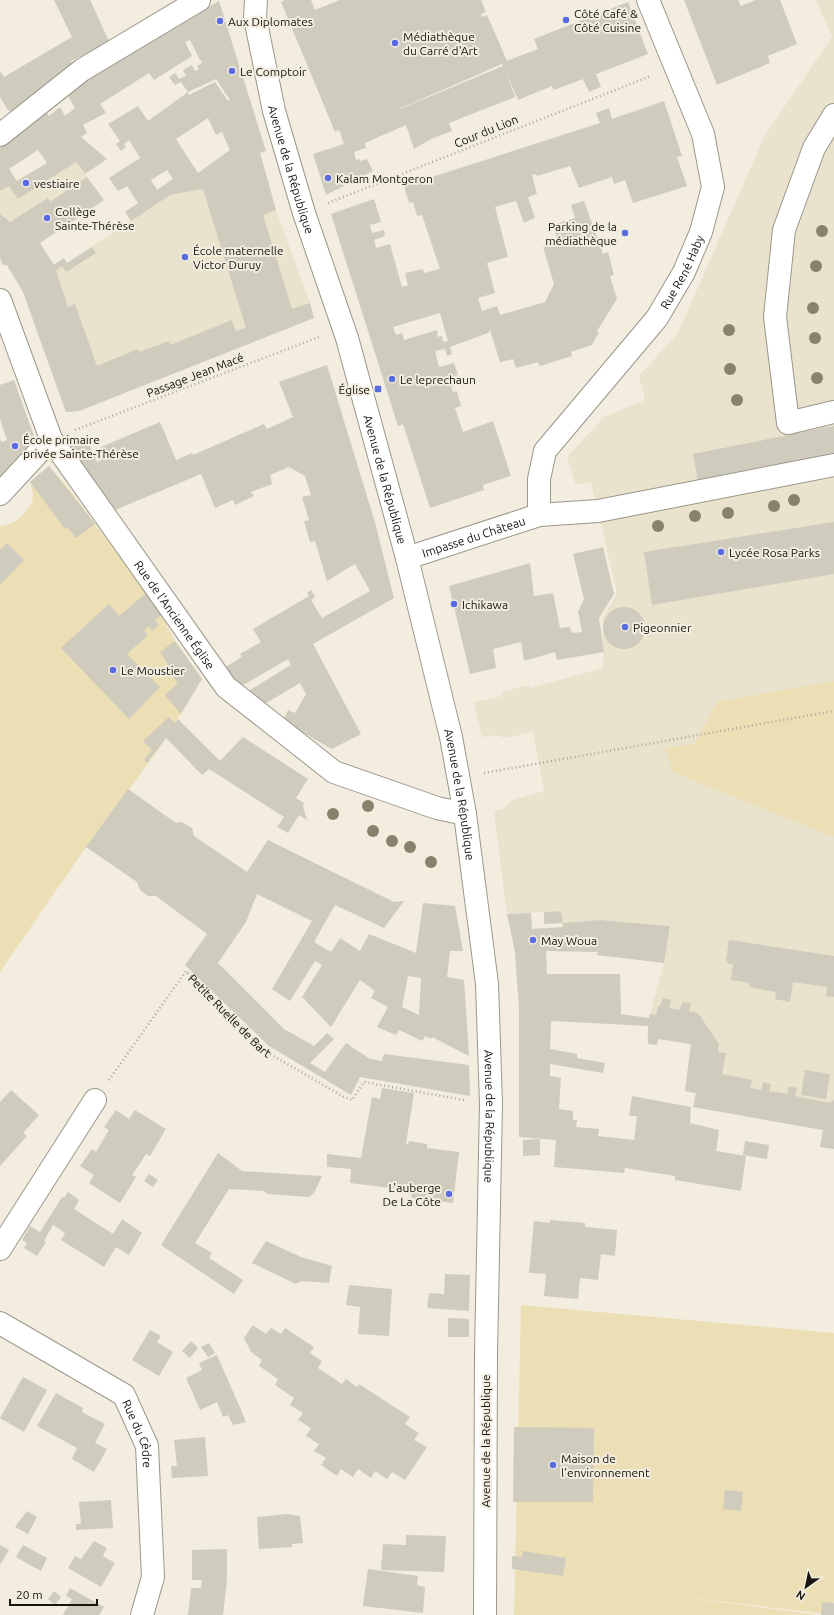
<svg xmlns="http://www.w3.org/2000/svg" width="834" height="1615" font-family="Ubuntu,sans-serif">
  <rect width="100%" height="100%" fill="#f2eddf"/>
  <g fill="#e9e2cc">
    <polygon points="816,0 834,0 834,1149 820,1147 823,1130 693,1107 696,1094 685,1091 691,1044 647,1037 650,1014 664,963 670,926 600,920 563,923 561,911 507,914 494,811 503,809 513,800 544,791 533,732 505,738 496,735 482,737 474,702 502,696 501,692 529,685 530,688 603,668 603,618 617,593 591,482 576,485 567,457 604,417 645,400 639,376 678,333 765,135 832,37"/>
    <polygon points="67,151 104,200 7,265 3,265 0,258 0,191"/>
    <polygon points="260,153 276,210 310,303 314,318 79,411 66,412 23,292 170,195 203,189"/>
  </g>
  <g fill="#ecdfb5">
    <path d="M49,466L70,490L146,593L161,615L175,641L202,679L161,746L86,847L0,972V526C14,526 33,510 33,495C33,491 31,486 30,482Z"/>
    <polygon points="834,681 834,837 673,772 665,748 695,744 717,702"/>
    <polygon points="521,1305 834,1333 834,1615 667,1595 818,1615 514,1615"/>
  </g>
  <g fill="#cfcbbd" fill-rule="evenodd">
    <polygon points="54,0 90,0 110,43 71,61 73,67 14,114 8,110 0,97 0,71 4,77 72,37"/>
    <path d="M285,0H311L315,10L340,0H481L486,12L481,14L482,17L487,15L507,61L538,49L534,39L628,2L648,54L596,74L601,87L589,92L583,79L554,90L552,86L518,100L506,72L515,97L449,123L452,131L431,139L414,149L406,125L365,143L366,148L354,152L356,160L360,159V161L367,159L373,171L326,195L313,154L344,144L339,130L335,132L281,2ZM502,64L503,66L400,109H399Z"/>
    <polygon points="684,0 738,0 741,6 756,0 780,0 797,44 768,56 770,63 717,85"/>
    <path d="M219,1L266,151L260,153L276,210L263,215L292,309L310,303L314,318L79,411L66,412L23,292L7,265H3L0,258V214L10,222L48,198L50,202L87,177L104,200L40,243L54,265L64,258L67,263L92,247L96,253L66,272L62,266L56,271L68,307L75,304L97,366L138,349L139,352L169,341L170,345L232,320L236,331L246,328L203,189L170,195L131,221L125,212L138,203L127,186L118,191L109,178L140,158L129,140L124,144L126,147L121,151L116,144L120,141L108,124L138,106L148,121L188,92L181,82L175,85L169,77L175,73L179,79L186,76L183,70L192,65L195,71L199,69L197,66L202,63L201,60H200L190,40L185,42L192,56L154,80L149,73L100,104L106,113L83,125L87,133L81,137L107,159L85,174L76,162L18,199L9,186L0,191V148L46,112L49,116L60,107L65,116L75,108L67,94L85,79ZM216,79L230,100L228,101L215,82L189,95L188,92ZM208,118L216,135L222,132L230,150L198,173L176,139ZM38,150L47,163L17,181L9,169ZM167,170L173,179L157,190L151,180Z"/>
    <path d="M664,101L682,156L677,157L687,186L633,203L625,180L614,184L612,177L579,188L570,166L537,176L536,174L532,175L537,194L528,197L535,218L532,219L524,223L516,201L495,207L508,257L487,263L495,293L478,298L482,311L497,306L500,315L545,302L554,284L543,247L558,242L553,225L575,218L571,205L584,201L603,254L608,252L614,275L610,276L617,299L597,331L599,332L592,345L571,352L572,356L540,366L538,362L516,368L513,359L500,362L490,330L488,333L450,347L452,354L447,356L445,349L435,351L439,367L454,363L458,375L451,377L453,386L451,387L453,392L457,391L461,406L455,408L463,432L493,421L511,476L483,485L484,490L430,508L403,424L398,426L331,214L374,199L381,222L370,225L372,233L384,230L385,236L374,240L376,248L390,244L402,287L408,285L405,273L423,269L424,273L440,269L422,215L417,216L413,202L409,203L404,186L600,123L596,113L609,108L612,119ZM440,313L448,341L443,342L442,336L438,337L437,330L404,340L402,333L396,335L393,327Z"/>
    <polygon points="327,365 376,526 394,598 313,644 361,734 332,749 283,721 288,710 295,713 306,694 300,683 261,706 245,693 291,665 288,659 240,687 222,669 242,657 240,654 261,642 253,629 309,596 307,593 311,590 315,597 311,600 322,618 370,591 355,564 327,581 315,541 310,542 304,521 309,520 302,497 311,495 305,476 289,467 270,475 272,484 251,492 254,496 235,505 233,500 215,508 201,474 108,513 71,446 87,439 97,462 105,458 101,447 160,422 176,460 192,453 193,455 264,424 267,429 293,417 279,382"/>
    <polygon points="14,380 35,439 25,453 0,478 0,439 2,442 7,440 0,419 0,385"/>
    <polygon points="834,426 834,453 698,480 693,454"/>
    <polygon points="49,466 95,524 76,538 67,527 65,529 30,482"/>
    <polygon points="834,522 834,574 652,605 644,552"/>
    <polygon points="7,543 24,560 0,585 0,550"/>
    <polygon points="603,547 614,594 599,618 604,652 557,660 555,652 524,661 521,642 493,649 496,668 470,674 449,586 530,563 534,596 553,593 560,628 570,627 572,633 582,632 578,612 584,599 573,554"/>
    <polygon points="146,593 161,615 155,620 159,625 152,631 149,626 144,630 148,635 127,654 160,687 129,719 61,648 109,604 119,616"/>
    <circle cx="624" cy="628" r="21"/>
    <polygon points="175,641 202,679 181,714 165,695 178,683 170,673 172,671 160,652"/>
    <polygon points="169,717 175,723 178,719 220,761 243,737 308,779 296,798 304,803 303,806 307,820 299,815 288,833 277,827 284,817 209,769 202,775 166,738 147,763 144,760 152,750 143,741"/>
    <path d="M128,789L176,823L182,822L192,828L194,836L247,872L268,840L394,902L404,901L384,928L335,905L314,942L331,952L340,938L360,951L369,934L416,953L423,903L455,906L463,951H450L447,977L464,980L469,1056L432,1037L431,1039L425,1036L422,1041L399,1030L396,1035L377,1027L388,1007L371,998L375,991L360,980L331,1027L302,997L322,965L315,961L290,1001L272,989L312,921L257,894L246,922L218,963L284,1029L314,1046L327,1033L334,1039L310,1063L325,1072L346,1043L370,1059L382,1061L384,1054L469,1065L470,1096L360,1077L351,1095L269,1046L185,965L207,934L156,896H148L140,890L137,882L86,847ZM408,976L421,978L419,1015L402,1007Z"/>
    <polygon points="561,911 563,923 544,924 544,912"/>
    <polygon points="531,913 532,929 563,927 563,923 600,920 670,926 664,963 597,955 598,952 546,951 547,974 620,974 621,1014 649,1018 650,1014 656,1015 658,1006 660,1006 663,998 671,1000 669,1008 679,1010 683,1002 691,1003 689,1011 698,1013 719,1044 718,1052 726,1053 722,1074 752,1080 750,1088 761,1090 763,1082 771,1084 769,1091 787,1094 789,1086 797,1088 795,1096 830,1103 834,1100 834,1149 820,1147 823,1130 693,1107 696,1093 685,1091 691,1044 658,1039 657,1045 648,1044 648,1026 551,1021 550,1049 577,1054 577,1058 605,1063 603,1073 550,1064 550,1076 561,1078 559,1109 573,1111 573,1120 577,1120 576,1127 599,1129 598,1136 634,1140 637,1116 629,1116 632,1096 691,1107 690,1123 719,1130 716,1151 746,1156 741,1191 675,1180 675,1176 625,1168 624,1173 554,1167 556,1140 519,1137 519,1009 515,952 507,914"/>
    <polygon points="729,940 834,956 834,997 826,996 827,987 793,982 790,1002 775,999 776,992 749,987 749,983 731,980 733,964 728,964 726,960"/>
    <polygon points="805,1070 830,1074 826,1099 801,1095"/>
    <polygon points="382,1088 414,1093 406,1144 408,1144 409,1141 427,1144 427,1148 459,1152 453,1203 412,1198 411,1194 403,1193 399,1189 350,1183 351,1169 327,1167 327,1154 361,1158 372,1097 380,1099"/>
    <polygon points="11,1090 39,1115 23,1133 27,1136 0,1166 0,1102"/>
    <polygon points="116,1110 129,1119 135,1110 166,1129 150,1156 146,1154 139,1165 132,1175 136,1177 120,1203 89,1183 94,1175 80,1166 92,1149 96,1152 109,1130 104,1127"/>
    <polygon points="540,1139 540,1155 523,1156 523,1140"/>
    <polygon points="745,1141 769,1145 767,1159 743,1155"/>
    <polygon points="218,1153 242,1171 322,1176 314,1193 309,1197 268,1194 264,1191 229,1189 195,1243 212,1253 209,1258 243,1280 234,1294 161,1245"/>
    <polygon points="149,1174 158,1180 153,1187 144,1181"/>
    <polygon points="68,1192 79,1200 74,1209 113,1234 122,1219 142,1233 129,1255 116,1247 104,1267 61,1240 65,1233 53,1225 44,1241 46,1242 37,1256 24,1248 27,1243 22,1240 30,1226 40,1232 62,1197 64,1198"/>
    <polygon points="550,1220 585,1223 585,1227 617,1230 615,1256 601,1254 598,1280 580,1278 578,1299 544,1296 546,1274 529,1273 534,1221 550,1223"/>
    <polygon points="266,1241 301,1257 332,1266 329,1283 301,1281 296,1284 252,1263"/>
    <polygon points="445,1274 470,1275 469,1311 427,1308 429,1293 444,1294"/>
    <polygon points="349,1285 392,1289 389,1336 358,1334 360,1307 346,1305"/>
    <polygon points="448,1318 469,1319 469,1337 448,1337"/>
    <polygon points="252,1326 254,1326 266,1334 271,1328 281,1334 285,1328 314,1347 310,1353 322,1361 318,1368 342,1384 346,1379 357,1387 359,1384 410,1417 405,1424 419,1433 414,1440 427,1447 405,1480 392,1472 387,1479 375,1471 371,1478 358,1469 353,1477 341,1469 337,1476 321,1465 326,1458 314,1451 319,1444 306,1436 311,1428 298,1420 303,1413 290,1405 294,1398 275,1385 278,1379 259,1366 262,1360 251,1352 244,1338"/>
    <polygon points="150,1330 161,1336 157,1342 173,1352 159,1376 132,1360"/>
    <polygon points="191,1341 198,1348 190,1358 182,1351"/>
    <polygon points="209,1343 215,1353 208,1357 201,1347"/>
    <polygon points="217,1355 241,1410 246,1422 233,1425 228,1415 223,1417 217,1402 200,1410 186,1378 202,1370 199,1363"/>
    <polygon points="23,1377 47,1390 24,1432 0,1418"/>
    <polygon points="56,1393 83,1408 82,1412 105,1424 95,1443 107,1449 94,1472 72,1459 77,1448 37,1426"/>
    <polygon points="514,1427 594,1428 593,1502 513,1502"/>
    <polygon points="205,1437 208,1476 172,1478 171,1466 177,1466 174,1440"/>
    <polygon points="725,1490 743,1492 741,1511 723,1509"/>
    <polygon points="111,1500 113,1528 76,1530 76,1524 81,1524 79,1502"/>
    <polygon points="27,1511 37,1517 28,1534 15,1527"/>
    <polygon points="287,1514 300,1516 303,1543 292,1544 292,1547 259,1549 257,1517"/>
    <polygon points="406,1535 446,1536 444,1572 381,1570 383,1544 406,1545"/>
    <polygon points="94,1541 107,1548 103,1556 115,1563 101,1587 68,1568 75,1556 81,1559"/>
    <polygon points="0,1545 9,1550 0,1565"/>
    <polygon points="23,1545 47,1558 41,1571 16,1557"/>
    <polygon points="227,1549 227,1579 223,1615 188,1615 191,1588 201,1588 202,1580 192,1580 192,1550"/>
    <polygon points="523,1551 566,1558 563,1576 512,1569 512,1556 522,1557"/>
    <polygon points="368,1569 418,1576 417,1585 425,1587 423,1613 363,1606"/>
    <polygon points="70,1588 104,1607 99,1615 63,1615 72,1599 66,1596"/>
    <polygon points="54,1591 61,1597 55,1605 48,1599"/>
    <polygon points="822,1602 834,1603 834,1615 821,1615"/>
  </g>
  <g fill="none" stroke-linecap="round" stroke-linejoin="round">
    <defs>
      <g id="minor">
        <polyline points="834,115 814,148 784,230 775,317 788,423 834,412"/>
        <polyline points="0,135 82,70 199,0"/>
        <path id="s2" d="M0,300L51,439L226,687L334,772L437,808L465,814"/>
        <polyline points="0,494 51,439"/>
        <path id="s3" d="M539,515V479L545,451L657,318L684,272L701,232L713,187L703,134L648,0"/>
        <path id="s4" d="M407,558L539,515L598,511L834,465"/>
        <polyline points="0,1249 95,1100"/>
        <path id="s5" d="M0,1323L124,1395L147,1446L153,1577L142,1615"/>
      </g>
      <g id="major">
        <path id="s6" d="M256,0L255,18L274,111L304,213L347,338L407,558L451,737L465,814L487,984L491,1104L486,1354L485,1615"/>
      </g>
    </defs>
    <use href="#minor" stroke="#9b978a" stroke-width="24"/>
    <use href="#major" stroke="#9b978a" stroke-width="24"/>
    <g stroke="#aaa69b" stroke-width="2.5" stroke-dasharray="1 3" stroke-linecap="butt">
      <polyline points="328,203 651,76"/>
      <polyline points="75,430 319,337"/>
      <polyline points="484,773 834,711"/>
      <path id="s1" d="M109,1080L186,971L265,1051L344,1097L352,1100L364,1082L464,1100"/>
    </g>
    <use href="#minor" stroke="#fff" stroke-width="22"/>
    <use href="#major" stroke="#fff" stroke-width="22"/>
  </g>
  <g fill="#88826c">
    <circle cx="822" cy="231" r="6"/>
    <circle cx="816" cy="266" r="6"/>
    <circle cx="813" cy="308" r="6"/>
    <circle cx="729" cy="330" r="6"/>
    <circle cx="815" cy="338" r="6"/>
    <circle cx="730" cy="369" r="6"/>
    <circle cx="817" cy="378" r="6"/>
    <circle cx="737" cy="400" r="6"/>
    <circle cx="794" cy="500" r="6"/>
    <circle cx="774" cy="506" r="6"/>
    <circle cx="728" cy="513" r="6"/>
    <circle cx="695" cy="516" r="6"/>
    <circle cx="658" cy="526" r="6"/>
    <circle cx="368" cy="806" r="6"/>
    <circle cx="333" cy="814" r="6"/>
    <circle cx="373" cy="831" r="6"/>
    <circle cx="392" cy="841" r="6"/>
    <circle cx="410" cy="847" r="6"/>
    <circle cx="431" cy="862" r="6"/>
  </g>
  <g fill="#596be1" stroke="#f2eddf" stroke-width="1.5">
    <circle cx="566" cy="20" r="4"/>
    <circle cx="220" cy="21" r="4"/>
    <circle cx="395" cy="43" r="4"/>
    <circle cx="232" cy="71" r="4"/>
    <circle cx="328" cy="178" r="4"/>
    <circle cx="26" cy="183" r="4"/>
    <circle cx="47" cy="218" r="4"/>
    <circle cx="625" cy="233" r="4"/>
    <circle cx="185" cy="257" r="4"/>
    <circle cx="392" cy="379" r="4"/>
    <rect x="374" y="385" width="8" height="8" rx="2"/>
    <circle cx="15" cy="446" r="4"/>
    <circle cx="721" cy="552" r="4"/>
    <circle cx="454" cy="604" r="4"/>
    <circle cx="625" cy="627" r="4"/>
    <circle cx="113" cy="670" r="4"/>
    <circle cx="533" cy="940" r="4"/>
    <circle cx="449" cy="1194" r="4"/>
    <circle cx="553" cy="1465" r="4"/>
  </g>
  <g text-anchor="middle" dominant-baseline="central" stroke-width="4" stroke-linejoin="round" paint-order="stroke">
    <g font-size="12" fill="#15140f" stroke="#f2eddf" text-anchor="start">
      <text x="574" y="13">Côté Café &amp;<tspan x="574" dy="14">Côté Cuisine</tspan></text>
      <text x="228" y="21">Aux Diplomates</text>
      <text x="403" y="36">Médiathèque<tspan x="403" dy="14">du Carré d'Art</tspan></text>
      <text x="240" y="71">Le Comptoir</text>
      <text x="336" y="178">Kalam Montgeron</text>
      <text x="34" y="183">vestiaire</text>
      <text x="55" y="211">Collège<tspan x="55" dy="14">Sainte-Thérèse</tspan></text>
      <text x="617" y="226" text-anchor="end">Parking de la<tspan x="617" dy="14">médiathèque</tspan></text>
      <text x="193" y="250">École maternelle<tspan x="193" dy="14">Victor Duruy</tspan></text>
      <text x="400" y="379">Le leprechaun</text>
      <text x="370" y="389" text-anchor="end">Église</text>
      <text x="23" y="439">École primaire<tspan x="23" dy="14">privée Sainte-Thérèse</tspan></text>
      <text x="729" y="552">Lycée Rosa Parks</text>
      <text x="462" y="604">Ichikawa</text>
      <text x="633" y="627">Pigeonnier</text>
      <text x="121" y="670">Le Moustier</text>
      <text x="541" y="940">May Woua</text>
      <text x="441" y="1187" text-anchor="end">L'auberge<tspan x="441" dy="14">De La Côte</tspan></text>
      <text x="561" y="1458">Maison de<tspan x="561" dy="14">l'environnement</tspan></text>
    </g>
    <g font-size="12" fill="#15140f" stroke="#f2eddf">
      <text transform="translate(486 131) rotate(-22)">Cour du Lion</text>
      <text stroke="none"><textPath href="#s6" startOffset="174">Avenue de la République</textPath></text>
      <text stroke="none"><textPath href="#s3" startOffset="291">Rue René Haby</textPath></text>
      <text transform="translate(195 375) rotate(-21)">Passage Jean Macé</text>
      <text stroke="none"><textPath href="#s6" startOffset="498">Avenue de la République</textPath></text>
      <text stroke="none"><textPath href="#s4" startOffset="70">Impasse du Château</textPath></text>
      <text stroke="none"><textPath href="#s2" startOffset="363">Rue de l'Ancienne Église</textPath></text>
      <text stroke="none"><textPath href="#s6" startOffset="822">Avenue de la République</textPath></text>
      <text stroke="none"><textPath href="#s1" startOffset="196">Petite Ruelle de Bart</textPath></text>
      <text stroke="none"><textPath href="#s6" startOffset="1146">Avenue de la République</textPath></text>
      <text stroke="none"><textPath href="#s5" startOffset="185">Rue du Cèdre</textPath></text>
      <text transform="translate(485 1441) rotate(-90)">Avenue de la République</text>
    </g>
  </g>
  <g transform="translate(806 1587) rotate(213)" stroke="#f2eddf" stroke-width="3" paint-order="stroke">
  <path d="M0-3L7 15L0 10L-7 15Z" fill="#15140f"/>
  <text y="-6" font-size="11" font-weight="bold" text-anchor="middle" fill="#15140f">N</text>
  </g>
  <path d="M10 1599v6h87v-6" fill="none" stroke="#15140f" stroke-width="2"/>
  <text x="16" y="1599" font-size="12" fill="#15140f" stroke="#f2eddf" stroke-width="3" paint-order="stroke">20 m</text>
</svg>
